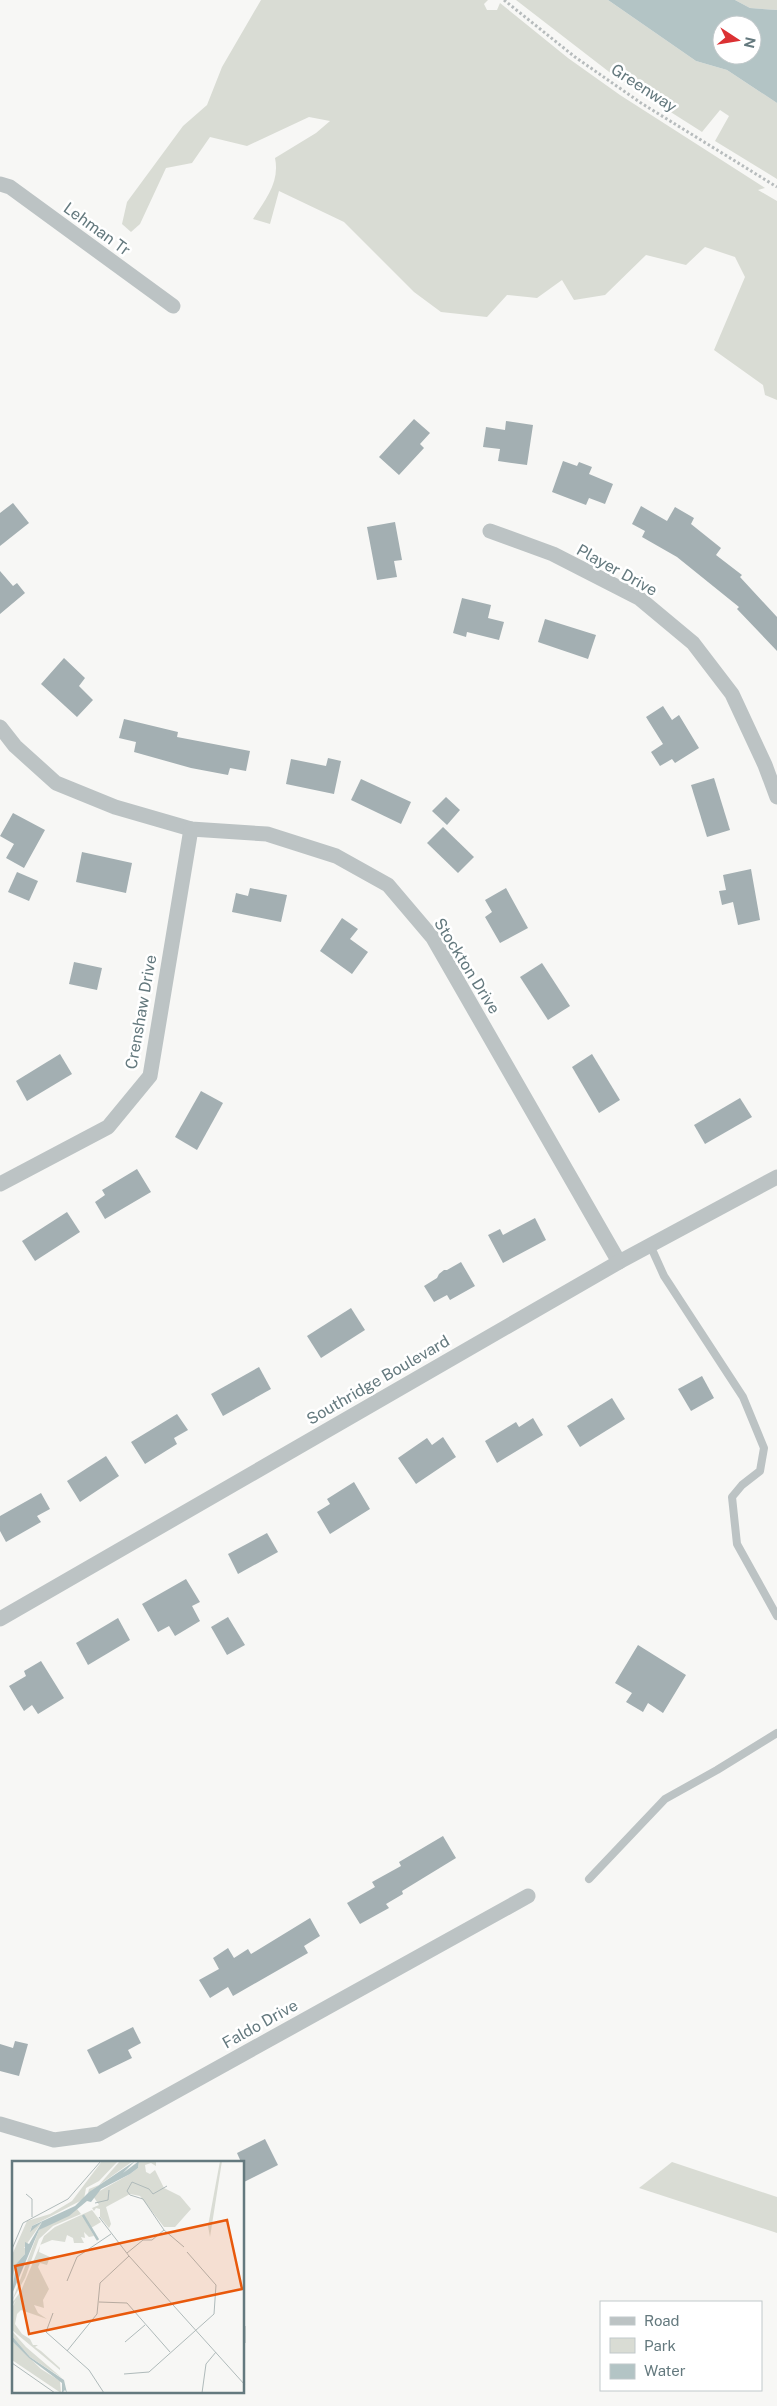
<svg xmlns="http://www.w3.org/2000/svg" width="777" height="2406" font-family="'Public Sans',sans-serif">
  <rect width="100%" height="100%" fill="#f7f7f5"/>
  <g fill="#d9dcd4">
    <path d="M261,0H488L484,4L487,10H497L500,3L568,58L620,95L765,188L758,190L777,201V400L765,395L763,385L714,350L745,277L735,257L705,247L686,265L646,255L605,295L574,300L562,280L537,298L507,295L487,317L441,312L414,292L344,222L279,191L270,224L253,219C266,199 280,182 275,158L316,133L330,121L309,117L247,146L210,137L192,163L166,168L140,224L131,232L122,224L127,202L183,126L207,105L222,67Z"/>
    <polygon points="516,0 608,0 696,61 727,70 777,103 777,179 715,141 729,116 720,110 702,132 699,130 617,78"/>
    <polygon points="735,0 777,0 777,10 750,8"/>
    <polygon points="672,2162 777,2197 777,2233 639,2188"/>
  </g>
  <path fill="#b3c4c5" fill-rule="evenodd" d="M608,0H735L750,8L777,10V103L727,70L696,61ZM722,25H752V55H722Z"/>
  <g fill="#a3afb2">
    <polygon points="414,419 430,433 420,444 424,448 399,475 379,457"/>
    <polygon points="506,421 533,425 527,465 498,461 500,449 483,447 486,427 505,430"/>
    <polygon points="563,461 577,466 579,462 592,467 589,474 613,484 605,504 589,498 586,505 552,492"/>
    <polygon points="13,503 29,523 0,546 0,513"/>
    <polygon points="641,506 667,521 675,507 694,518 691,524 721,548 716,555 742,575 740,577 777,617 777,651 737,609 739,607 677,557 642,537 645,531 632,524"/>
    <polygon points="395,522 402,560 394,561 397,577 377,580 367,527"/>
    <polygon points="0,571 13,586 17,583 25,593 0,614"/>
    <polygon points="462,598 491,605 488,618 504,622 499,640 467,632 466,637 453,633"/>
    <polygon points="545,619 596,635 588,659 538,642"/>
    <polygon points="64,658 85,678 79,686 93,700 77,717 41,684"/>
    <polygon points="663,706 672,720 679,715 699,748 675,763 672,759 660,766 651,752 663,744 646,717"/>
    <polygon points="124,719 178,732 177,737 250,751 246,771 230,768 228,775 191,768 134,752 136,742 119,738"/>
    <polygon points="328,758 341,761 334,794 286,784 291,759 326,766"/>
    <polygon points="714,778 730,830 707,837 691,785"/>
    <polygon points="361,779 411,802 401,824 351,800"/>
    <polygon points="446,797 460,810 447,825 432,811"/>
    <polygon points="13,813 45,830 24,868 6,858 14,844 0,836"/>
    <polygon points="443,827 474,857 458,873 427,843"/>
    <polygon points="82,852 132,863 126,893 76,882"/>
    <polygon points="751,869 760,920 738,925 733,902 722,905 719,891 726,890 723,875"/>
    <polygon points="17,872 38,881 29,901 8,892"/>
    <polygon points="250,888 287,895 281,922 232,912 236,893 248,896"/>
    <polygon points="506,888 528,928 500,943 485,917 492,912 485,900"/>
    <polygon points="342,918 358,929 350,939 368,952 352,974 320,951"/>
    <polygon points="74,962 102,968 97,990 69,984"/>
    <polygon points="542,963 570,1006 548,1020 520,977"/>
    <polygon points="60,1054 72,1074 27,1101 16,1081"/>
    <polygon points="592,1054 620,1100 599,1113 572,1067"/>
    <polygon points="201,1091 223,1103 197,1150 175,1137"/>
    <polygon points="740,1098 752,1117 705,1144 694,1125"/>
    <polygon points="137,1169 151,1192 105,1219 95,1202 105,1195 102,1190"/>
    <polygon points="67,1212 80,1232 35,1261 22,1241"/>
    <polygon points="535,1218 546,1240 503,1263 488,1235 500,1229 503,1235"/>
    <polygon points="461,1262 475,1286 450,1300 447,1295 434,1302 424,1286 437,1278 439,1274 444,1270 447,1270"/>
    <polygon points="351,1308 365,1330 321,1358 307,1336"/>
    <polygon points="259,1367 271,1389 223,1416 211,1394"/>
    <polygon points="702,1376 714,1398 691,1411 678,1389"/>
    <polygon points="612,1398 625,1419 580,1447 567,1426"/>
    <polygon points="177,1414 188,1430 174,1438 177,1444 145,1464 131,1442"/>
    <polygon points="533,1418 543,1435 497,1463 485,1441 516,1422 519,1427"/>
    <polygon points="443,1437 456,1457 416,1484 398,1458 427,1438 432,1445"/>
    <polygon points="106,1456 119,1476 80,1502 67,1481"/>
    <polygon points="354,1482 370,1509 330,1534 317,1512 330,1504 327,1499"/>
    <polygon points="41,1493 50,1509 37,1516 41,1522 6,1542 0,1531 0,1516"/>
    <polygon points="267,1533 278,1552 238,1574 228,1554"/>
    <polygon points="186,1579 200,1602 192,1606 200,1621 175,1636 169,1626 158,1632 142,1604"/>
    <polygon points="228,1617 245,1645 227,1655 211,1627"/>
    <polygon points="118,1618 130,1640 88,1665 76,1643"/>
    <polygon points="638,1645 686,1675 663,1713 648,1703 643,1712 626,1702 632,1693 615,1683"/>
    <polygon points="41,1661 64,1698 38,1714 32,1705 24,1711 9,1686 26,1676 24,1671"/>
    <polygon points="443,1836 456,1858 402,1891 403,1894 386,1904 389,1908 360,1924 347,1903 375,1887 372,1882 401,1866 399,1862"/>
    <polygon points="310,1918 320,1936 304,1946 308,1953 233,1996 228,1987 210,1998 199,1980 219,1969 213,1958 228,1948 234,1958 248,1949 251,1954"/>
    <polygon points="133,2027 141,2043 128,2050 132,2058 99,2074 87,2050"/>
    <polygon points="15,2041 28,2044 19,2076 0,2071 0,2044 13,2048"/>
    <polygon points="265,2139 278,2165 244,2182 244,2162 241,2162 237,2153"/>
  </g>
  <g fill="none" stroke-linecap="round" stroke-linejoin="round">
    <polyline stroke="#b7bcbd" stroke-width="3" stroke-dasharray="2.5 2.5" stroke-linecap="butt" points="504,0 575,57 641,103 777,187"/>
    <g stroke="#bcc3c4" stroke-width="8">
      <polyline points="650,1245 664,1276 743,1397 764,1448 760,1471 742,1485 732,1497 737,1544 777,1616"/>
      <polyline points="589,1879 665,1799 717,1770 777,1733"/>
    </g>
    <g stroke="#bcc3c4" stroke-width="15">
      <polyline points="0,184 10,187 173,306"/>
      <polyline points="490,531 553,554 639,598 693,643 732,694 765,765 777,797"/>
      <polyline points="0,727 15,746 56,783 115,807 191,829 267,834 336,856 388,885 433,938 619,1262"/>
      <polyline points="0,1184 108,1127 150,1076 191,829"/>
      <polyline points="0,1619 619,1262 777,1177"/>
      <polyline points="0,2124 54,2140 99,2134 528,1896"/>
    </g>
  </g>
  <g text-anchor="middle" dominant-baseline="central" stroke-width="5" stroke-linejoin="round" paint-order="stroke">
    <g font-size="16" fill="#64797e" stroke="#fff">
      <text transform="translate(644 88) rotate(33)">Greenway</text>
      <text transform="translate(97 229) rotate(36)">Lehman Tr</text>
      <text transform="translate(617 570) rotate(29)">Player Drive</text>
      <text transform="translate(467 966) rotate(58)">Stockton Drive</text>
      <text transform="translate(141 1012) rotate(-80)">Crenshaw Drive</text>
      <text transform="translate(378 1380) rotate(-30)">Southridge Boulevard</text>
      <text transform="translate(260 2024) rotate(-29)">Faldo Drive</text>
    </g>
  </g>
  <g transform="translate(12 2161)">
    <rect width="232" height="232" fill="#f7f7f5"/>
    <path d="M90,0H106L87,20L74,27L72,38L20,65L18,70L30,61L12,87H15L13,93L4,103L0,119V94L15,60L38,53L60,40ZM108,0H121L76,32L77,28L87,24ZM127,0H144V5L139,2L133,4L134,11L138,13L143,9L152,27L168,35L179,48L163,66H152L128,35L118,33L94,46L99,63L97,67L88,56V48L84,47L82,50L80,47L87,44L81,35L84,32L118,13L126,7ZM208,0H210L198,76L196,65ZM65,48L69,53L41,65L27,78L13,117L0,140L27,69ZM80,49L89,61L79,67L73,59L82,75L77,76L72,71L73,77L69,76L72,82H62L61,77L55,74L53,81L40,79L28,84L27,91L38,96L35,104L28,102L26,106L37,128L31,139L32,147L22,144L26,152L35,158L9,149L5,153L3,163L10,173L18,178L21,184H26L23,186L29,190L48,207V209L0,169V147L4,139L0,145V142L9,130L32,75L43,66ZM0,170L14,186L50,217L18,196L0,175ZM0,180L29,208L48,220L49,232L0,199Z" fill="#d9dcd4"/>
    <path d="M123,0L111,12L127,0L126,7L118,13L89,28L79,41L75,40L57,55L27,69L0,133L4,103L13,93V81L17,83L30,61L18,71L20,65L63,45L77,31ZM0,175L18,196L52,219L55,232L53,229L50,232V222L17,197L0,180Z" fill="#b3c4c5"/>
    <path fill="none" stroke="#b3c4c5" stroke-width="2.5" d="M71,54L86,79"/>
    <path fill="none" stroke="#afbaba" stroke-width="1" d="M14,33L20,38V56M83,42L96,39L97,29M87,56L117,95L233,224M152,69L131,38L118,34L115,30L120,21L137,28L141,33L155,25M0,88L11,62L56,38L89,0M115,92L131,79H140L152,69L172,86M55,120L65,96L99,73M87,141L115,142L158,191M41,152L34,171L77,209L92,232M233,165V182M113,181L133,164M55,190L85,153L88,122L117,95M0,202L43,232M112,213L137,211L202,153L204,124L175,91M190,232L194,203L204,191"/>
    <path fill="#e8590c" fill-opacity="0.15" stroke="#e8590c" stroke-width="2.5" d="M215,59L230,128L17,173L3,105Z"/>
    <rect width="232" height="232" fill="none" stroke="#64797e" stroke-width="2.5"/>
  </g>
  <rect x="600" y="2301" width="162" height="90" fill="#ffffff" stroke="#c1c9cb"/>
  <rect x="610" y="2317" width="25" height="8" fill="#bcc3c4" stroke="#c1c9cb"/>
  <text x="644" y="2326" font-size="15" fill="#64797e">Road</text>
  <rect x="610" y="2338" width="25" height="15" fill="#d9dcd4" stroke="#c1c9cb"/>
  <text x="644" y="2351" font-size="15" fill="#64797e">Park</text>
  <rect x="610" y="2364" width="25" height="15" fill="#b3c4c5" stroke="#c1c9cb"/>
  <text x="644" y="2376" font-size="15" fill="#64797e">Water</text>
  <g transform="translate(737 40) rotate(102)"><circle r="24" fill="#ffffff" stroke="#c1c9cb"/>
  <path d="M0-4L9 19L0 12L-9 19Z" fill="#db3133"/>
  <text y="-8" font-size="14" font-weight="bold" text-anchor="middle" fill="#64797e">N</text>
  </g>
</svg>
